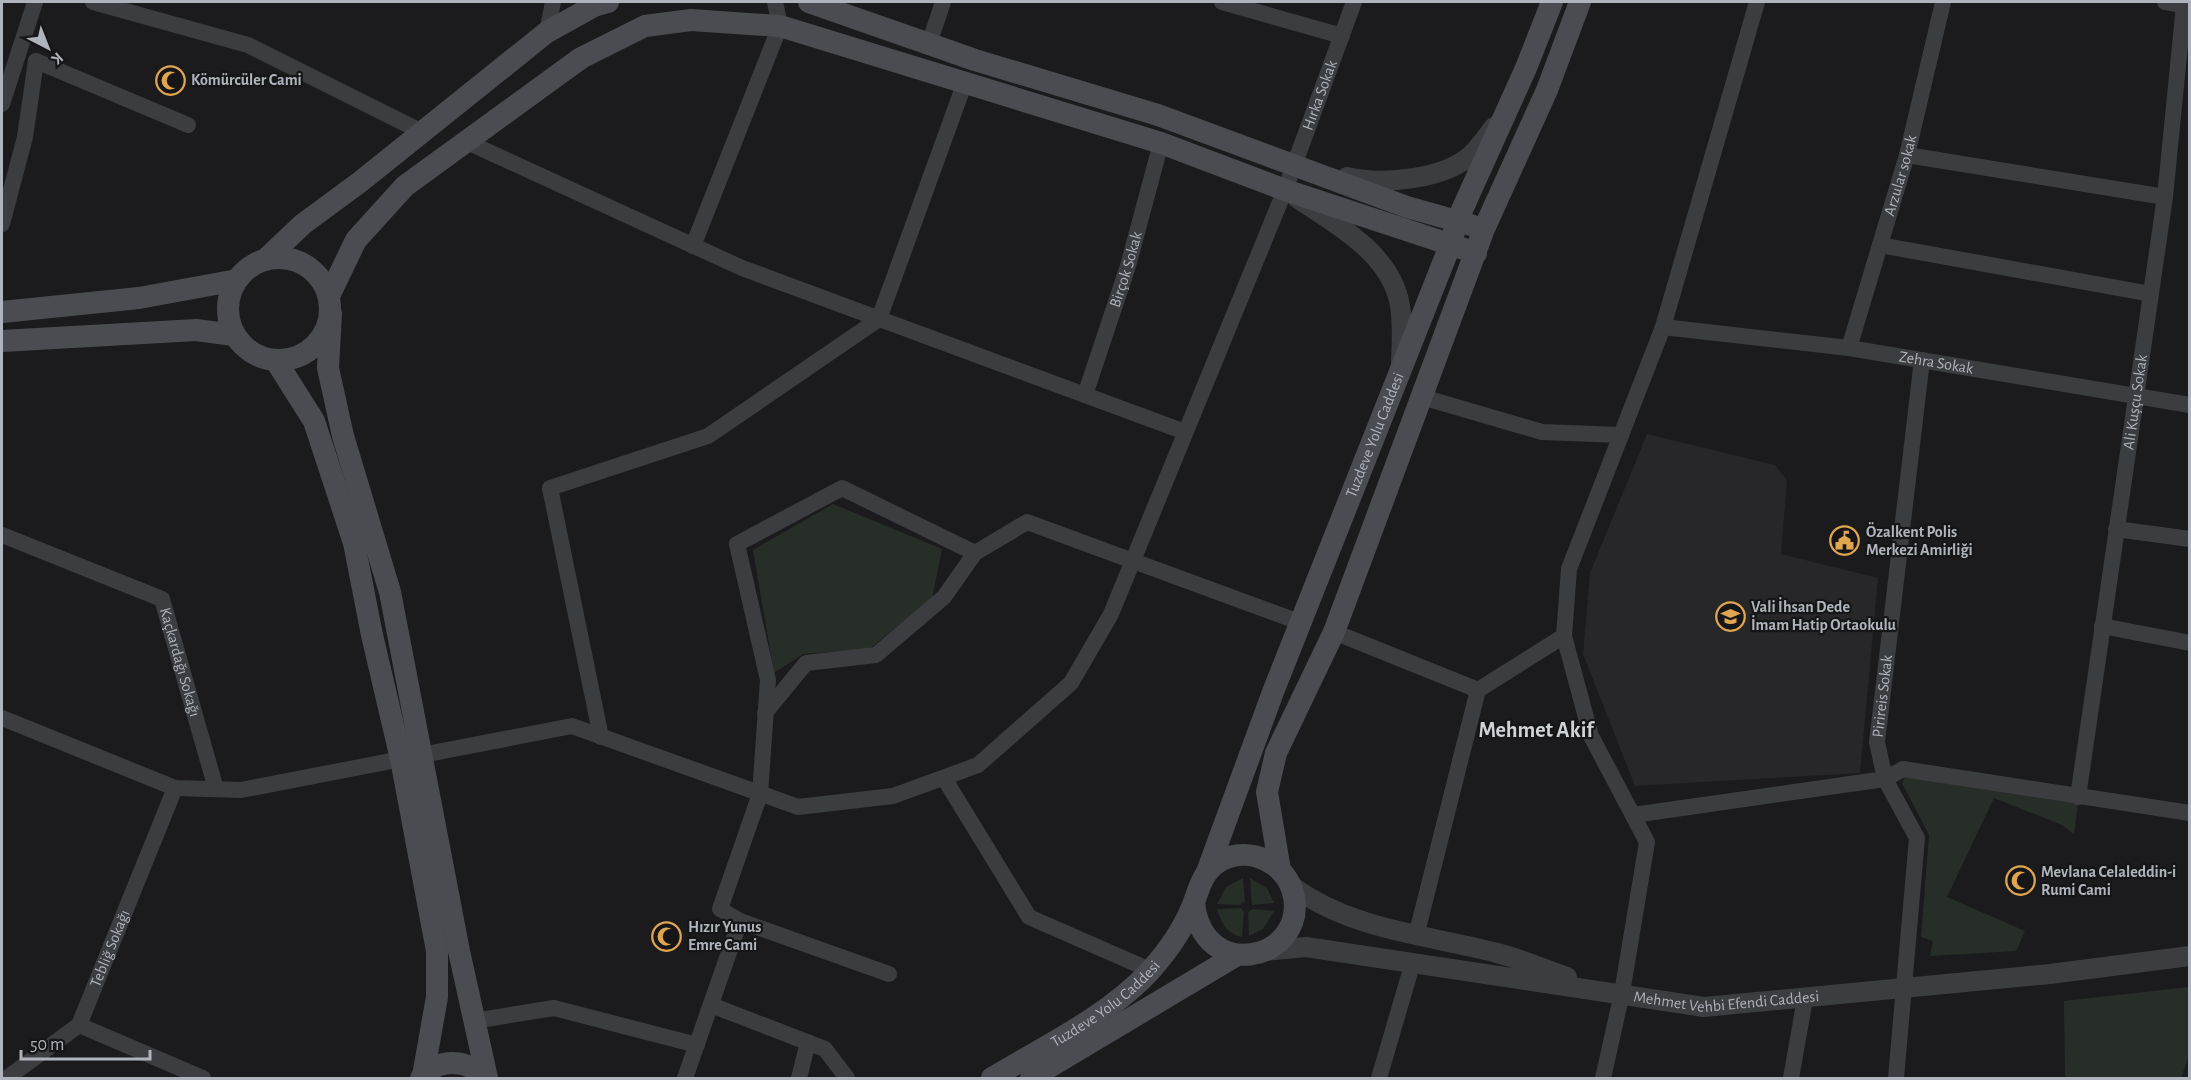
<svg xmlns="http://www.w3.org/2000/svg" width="2191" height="1080" font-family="'Alegreya Sans',sans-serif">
  <rect width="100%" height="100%" fill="#1b1b1d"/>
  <polygon fill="#27272a" points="1647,434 1775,465 1787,480 1781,554 1878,578 1860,773 1635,786 1583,654 1590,573"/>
  <g fill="#272e28">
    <polygon points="833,504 942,549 932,599 869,649 803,654 774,673 753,550"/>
    <polygon points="1905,777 2078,804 2074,834 2062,825 1994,798 1947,897 2025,931 2016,951 1930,956 1933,941 1921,937 1929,835 1902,783"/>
    <polygon points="1243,878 1245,901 1240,905 1217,904 1226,887"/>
    <polygon points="1250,878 1267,888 1274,903 1252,905"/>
    <path d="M1241,908L1244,912L1242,937C1227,934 1221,923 1217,909Z"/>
    <polygon points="1253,909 1274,911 1263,929 1249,936 1248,912"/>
    <polygon points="2189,987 2189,1056 2181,1078 2065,1078 2064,1001"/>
  </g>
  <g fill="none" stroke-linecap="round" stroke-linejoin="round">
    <g stroke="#3c3d41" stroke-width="16">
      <polyline points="93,2 248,45 420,131"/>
      <polyline points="1222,2 1342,36"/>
      <polyline points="2165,2 2190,6"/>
      <polyline points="547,32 553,2"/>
      <polyline points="929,44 943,2"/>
      <polyline points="36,61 188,125"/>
      <polyline points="2,104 35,2"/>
      <polyline points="465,141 742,268 1185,432"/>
      <polyline points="1907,155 2165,197"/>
      <polyline points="2,224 25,137 36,61"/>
      <polyline points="1880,245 2151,294"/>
      <polyline points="693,246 780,26 775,2"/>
      <polyline points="1663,327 1757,2"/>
      <path id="s1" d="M1849,348L1907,155L1943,2"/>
      <path id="s2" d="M1085,395L1128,266L1161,143"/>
      <polyline points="1422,397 1542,432 1621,435"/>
      <polyline points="2116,529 2190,539"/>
      <path id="s3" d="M2,535L162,599L216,789"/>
      <polyline points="2102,626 2190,643"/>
      <polyline points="1334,632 1478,690"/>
      <polyline points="765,713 806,663 876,655 944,597 975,553"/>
      <path id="s4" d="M2,718L175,788L241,790L572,726L798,807L893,796L978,765L1071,683L1111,614L1285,190L1354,2"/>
      <polyline points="601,737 550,488 708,436 879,319 965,82"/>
      <polyline points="944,778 1029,917 1150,970"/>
      <path id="s5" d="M2078,797L2165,197L2184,5"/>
      <polyline points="1633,815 1885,779 1903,769 2190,813"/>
      <polyline points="1416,936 1478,690 1564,636"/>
      <polyline points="889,974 740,921 720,909 760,794 768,680 737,544 842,488 975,553 1027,522 1302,623"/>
      <polyline points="711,1005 825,1049 847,1078"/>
      <polyline points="474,1021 554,1008 697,1045"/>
      <polyline points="79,1025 203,1078"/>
      <path id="s6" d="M7,1078L79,1025L175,788"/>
      <polyline points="685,1078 740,921"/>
      <polyline points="799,1078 808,1042"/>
      <polyline points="1379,1078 1413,962"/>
      <path id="s7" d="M1603,1078L1622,993L1647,842L1591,736L1564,636L1569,569L1663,327L1849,348L2190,405"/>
      <polyline points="1791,1078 1805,999"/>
      <path id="s8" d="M1896,1078L1917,838L1885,779L1877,742L1922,360"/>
    </g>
    <g stroke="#3c3d41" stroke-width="20">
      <path d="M1347,177C1382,185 1446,180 1473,153C1481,145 1487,136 1494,127"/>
      <path d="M1297,198C1337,225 1392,254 1400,306C1403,324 1402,343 1401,362"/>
      <path d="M1290,885C1353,931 1425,934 1497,953C1521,959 1544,969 1567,977"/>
      <path id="s9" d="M1265,951L1306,947L1704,1007L2050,974L2190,956"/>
    </g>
    <g stroke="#4a4c51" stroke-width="22">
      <polyline points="809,2 975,60 1158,115 1407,207 1471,225"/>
      <circle cx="279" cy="309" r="51"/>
      <polyline points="265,260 303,224 360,182 547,32 594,6 608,2"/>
      <polyline points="329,296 356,240 405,186 581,58 645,26 691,20 780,26 1161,143 1285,190 1476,253"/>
      <polyline points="2,312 139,298 237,280"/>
      <polyline points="331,313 328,368 343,436 390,592 459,951 487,1078"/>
      <polyline points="2,341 196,330 234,335"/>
      <polyline points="276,361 314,421 354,543 372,635 401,759 437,951 437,997 423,1076"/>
      <polyline points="1280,870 1267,792 1276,753 1334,632 1484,229 1547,90 1580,2"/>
      <path id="s10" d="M1207,872L1273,692L1451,243L1457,221L1526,68L1552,2"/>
      <path d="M421,1078C437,1058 468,1058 484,1078"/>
      <path id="s11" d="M992,1078C1045,1046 1107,1017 1150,971C1167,952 1185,926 1194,902C1200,886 1203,871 1220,861C1250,845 1288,863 1294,897C1305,961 1202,984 1194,902"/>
      <polyline points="1031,1078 1237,955"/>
    </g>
  </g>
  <defs>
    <symbol id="mosque-ring" viewBox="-11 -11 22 22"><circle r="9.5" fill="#161618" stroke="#e0a64f" stroke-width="1.5"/><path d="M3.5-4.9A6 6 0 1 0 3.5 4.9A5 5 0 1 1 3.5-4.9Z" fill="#e0a64f"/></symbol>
    <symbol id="civic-ring" viewBox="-11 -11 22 22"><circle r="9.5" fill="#161618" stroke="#e0a64f" stroke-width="1.5"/><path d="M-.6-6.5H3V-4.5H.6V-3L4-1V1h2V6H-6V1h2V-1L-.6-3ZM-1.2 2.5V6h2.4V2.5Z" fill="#e0a64f"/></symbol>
    <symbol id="school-ring" viewBox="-11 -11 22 22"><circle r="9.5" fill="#161618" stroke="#e0a64f" stroke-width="1.5"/><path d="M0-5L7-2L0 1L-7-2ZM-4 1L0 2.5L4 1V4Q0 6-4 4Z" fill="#e0a64f"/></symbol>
  </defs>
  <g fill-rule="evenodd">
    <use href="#mosque-ring" x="154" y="64" width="33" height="33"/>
    <use href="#civic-ring" x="1828" y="524" width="33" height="33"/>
    <use href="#school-ring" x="1714" y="600" width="33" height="33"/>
    <use href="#mosque-ring" x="2004" y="864" width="33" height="33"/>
    <use href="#mosque-ring" x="650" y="920" width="33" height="33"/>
  </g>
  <g text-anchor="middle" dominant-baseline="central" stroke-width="4.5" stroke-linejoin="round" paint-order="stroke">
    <g font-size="16" font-weight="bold" fill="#afb3bb" stroke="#161618" text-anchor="start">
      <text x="191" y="80">Kömürcüler Cami</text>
      <text x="1866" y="532">Özalkent Polis<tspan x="1866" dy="18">Merkezi Amirliği</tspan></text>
      <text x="1751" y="607">Vali İhsan Dede<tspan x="1751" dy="18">İmam Hatip Ortaokulu</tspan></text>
      <text x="2041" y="872">Mevlana Celaleddin-i<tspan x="2041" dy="18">Rumi Cami</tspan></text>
      <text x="688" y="927">Hızır Yunus<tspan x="688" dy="18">Emre Cami</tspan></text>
    </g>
    <g font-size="16" fill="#afb3bb" stroke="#161618">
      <text stroke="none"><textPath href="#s4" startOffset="1779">Hırka Sokak</textPath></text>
      <text stroke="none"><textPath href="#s1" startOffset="180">Arzular sokak</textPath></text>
      <text stroke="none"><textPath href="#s2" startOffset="132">Birçok Sokak</textPath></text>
      <text stroke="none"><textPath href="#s7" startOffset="1066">Zehra Sokak</textPath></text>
      <text stroke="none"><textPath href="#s5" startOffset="399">Ali Kuşçu Sokak</textPath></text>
      <text stroke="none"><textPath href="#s10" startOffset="468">Tuzdeve Yolu Caddesi</textPath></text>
      <text stroke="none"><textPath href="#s3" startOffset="238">Kaçkardağı Sokağı</textPath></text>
      <text stroke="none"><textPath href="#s8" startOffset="392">Pirireis Sokak</textPath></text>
      <text stroke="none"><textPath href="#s6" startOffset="172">Tebliğ Sokağı</textPath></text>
      <text stroke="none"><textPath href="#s9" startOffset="466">Mehmet Vehbi Efendi Caddesi</textPath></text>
      <text stroke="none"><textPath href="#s11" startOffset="136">Tuzdeve Yolu Caddesi</textPath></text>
    </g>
    <g font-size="22" font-weight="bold" fill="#cfd2d7" stroke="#161618">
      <text x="1536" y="730">Mehmet Akif</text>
    </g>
  </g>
  <rect width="2191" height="1080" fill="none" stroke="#afb3bb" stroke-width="6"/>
  <g transform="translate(48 48) rotate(138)" stroke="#161618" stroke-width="4.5" paint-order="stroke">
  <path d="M0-4.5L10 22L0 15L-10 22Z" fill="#afb3bb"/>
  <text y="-9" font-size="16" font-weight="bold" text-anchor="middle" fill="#afb3bb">K</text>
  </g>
  <path d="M21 1050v9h129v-9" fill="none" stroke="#afb3bb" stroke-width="3"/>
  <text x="30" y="1050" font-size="18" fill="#afb3bb" stroke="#161618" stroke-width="4.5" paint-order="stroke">50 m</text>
</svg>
